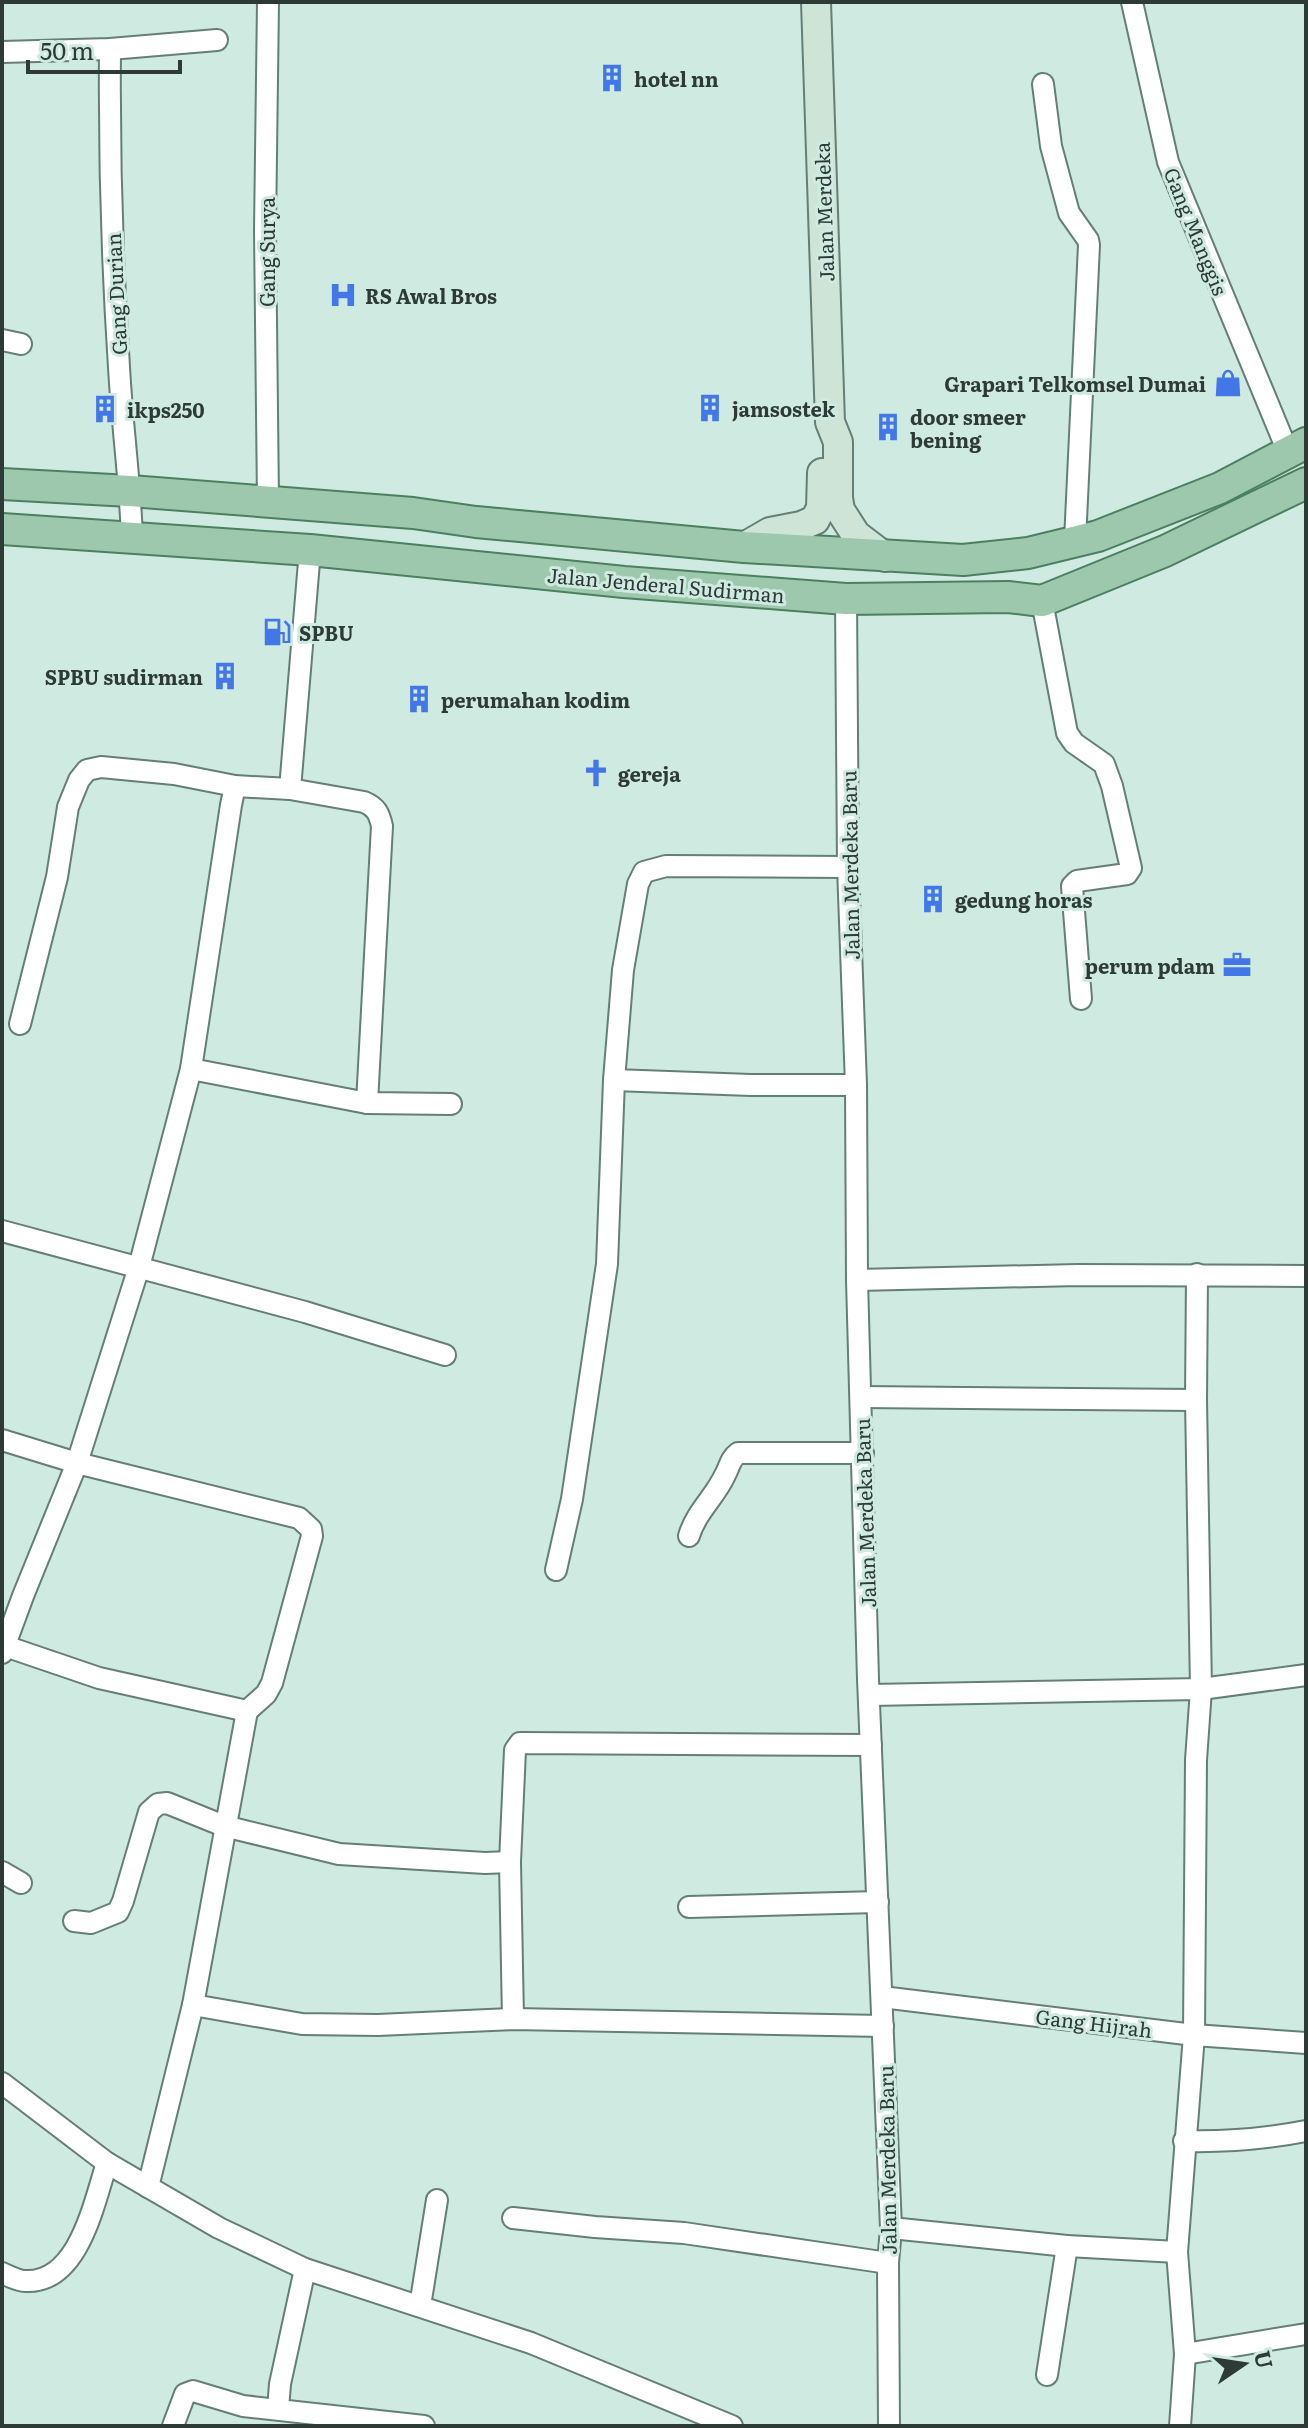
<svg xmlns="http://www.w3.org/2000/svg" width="1308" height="2428" font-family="Literata,serif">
  <rect width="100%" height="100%" fill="#cfebe1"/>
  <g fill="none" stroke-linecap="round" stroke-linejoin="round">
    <defs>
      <g id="street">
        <polyline points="1132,2 1168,162 1288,452"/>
        <path d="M110,49C109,155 112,261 119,367C122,424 130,480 132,538"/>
        <polyline points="2,52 110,49 217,40"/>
        <polyline points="1043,84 1051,146 1069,213 1088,240 1089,245 1075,541"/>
        <polyline points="2,340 21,344"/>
        <polyline points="268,502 265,230 268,2"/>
        <polyline points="846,599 848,867 856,1085 857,1280 868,1679 891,2228 888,2263 889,2426"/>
        <polyline points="1042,601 1067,733 1074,743 1104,764 1112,786 1131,868 1127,874 1077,881 1072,886 1081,999"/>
        <polyline points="290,789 310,550"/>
        <path d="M20,1024L57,877L68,807L79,780L87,770L101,767L174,774L235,786L290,789L364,802C376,807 379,813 382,826L367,1103"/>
        <polyline points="191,1069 367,1103 451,1104"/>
        <polyline points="614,1080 751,1085 856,1085"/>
        <polyline points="2,1231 305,1312 445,1355"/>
        <polyline points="857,1280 1078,1275 1306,1276"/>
        <polyline points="861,1397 1196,1400"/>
        <polyline points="2,1440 77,1463 299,1518 311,1529 312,1536 272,1683 266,1694 247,1711 99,1678 5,1646"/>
        <path d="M689,1536C696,1512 715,1497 725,1475C730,1466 730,1459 738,1453H863"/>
        <polyline points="556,1570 572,1499 607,1264 614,1080 623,970 638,884 644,872 666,866 848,867"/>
        <polyline points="2,1653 23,1596 77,1463 139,1267 191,1069 231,805 235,786"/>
        <polyline points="870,1695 1201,1689 1306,1675"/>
        <polyline points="2,1872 21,1883"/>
        <polyline points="689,1907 878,1902"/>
        <polyline points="74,1921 91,1923 118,1912 123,1901 149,1812 158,1804 167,1803 224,1826 339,1854 485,1863 510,1862"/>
        <polyline points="882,1997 1194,2035 1306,2043"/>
        <polyline points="193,2005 302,2024 378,2025 513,2019 883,2026"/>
        <polyline points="513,2019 510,1862 515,1750 520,1743 871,1745"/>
        <polyline points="2,2083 107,2163 219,2228 305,2269 531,2343 732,2426"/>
        <path d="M1184,2141C1226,2142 1265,2139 1306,2131"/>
        <polyline points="148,2187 193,2005 247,1711"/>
        <polyline points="513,2218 595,2227 684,2233 888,2263"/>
        <polyline points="891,2228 1067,2246 1177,2252"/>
        <path d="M2,2273C9,2276 18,2281 25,2281C79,2284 94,2202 107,2163"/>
        <polyline points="420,2306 437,2200"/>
        <polyline points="1185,2354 1306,2334"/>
        <polyline points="1047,2375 1067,2246"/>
        <polyline points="278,2409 280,2384 305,2269"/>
        <polyline points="173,2426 185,2394 193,2391 243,2406 424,2426"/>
        <polyline points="1180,2426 1185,2354 1177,2252 1194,2035 1196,1760 1201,1689 1196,1400 1197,1274"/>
      </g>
      <g id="secondary">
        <polyline points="816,2 830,422 838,442 838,498 840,510 856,535 885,557"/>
        <polyline points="744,547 770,532 801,526 815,520 821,508 822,473"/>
      </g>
      <g id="primary">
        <polyline points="2,484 130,491 413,513 476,522 744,547 963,560 1028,553 1098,536 1220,488 1306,443"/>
        <polyline points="2,529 310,550 624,582 846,599 1008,597 1042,601 1165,551 1306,483"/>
      </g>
    </defs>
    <use href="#street" stroke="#657e76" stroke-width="24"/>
    <use href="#secondary" stroke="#657e76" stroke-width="32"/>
    <use href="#primary" stroke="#4c7f60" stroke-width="34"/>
    <use href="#street" stroke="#fff" stroke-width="20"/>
    <use href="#secondary" stroke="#cee4d6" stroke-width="28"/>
    <use href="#primary" stroke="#9dc8ad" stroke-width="30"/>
  </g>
  <defs>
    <symbol id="building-bare" viewBox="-9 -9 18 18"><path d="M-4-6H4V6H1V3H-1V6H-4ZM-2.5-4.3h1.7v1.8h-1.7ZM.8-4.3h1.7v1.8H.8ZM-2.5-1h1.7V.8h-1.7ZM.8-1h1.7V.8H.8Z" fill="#4376e7" stroke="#cfebe1" stroke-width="2.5" paint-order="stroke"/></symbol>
    <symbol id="hospital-bare" viewBox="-9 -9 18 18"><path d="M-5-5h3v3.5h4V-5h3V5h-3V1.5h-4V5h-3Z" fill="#4376e7" stroke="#cfebe1" stroke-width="2.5" paint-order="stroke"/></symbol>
    <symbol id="shop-bare" viewBox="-9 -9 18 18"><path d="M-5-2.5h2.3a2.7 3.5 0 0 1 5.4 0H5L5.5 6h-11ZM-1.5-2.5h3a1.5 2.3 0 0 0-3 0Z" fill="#4376e7" stroke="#cfebe1" stroke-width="2.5" paint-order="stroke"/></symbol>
    <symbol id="fuel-bare" viewBox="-9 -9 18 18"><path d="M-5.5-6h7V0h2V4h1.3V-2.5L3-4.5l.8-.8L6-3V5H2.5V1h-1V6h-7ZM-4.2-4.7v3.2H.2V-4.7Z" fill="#4376e7" stroke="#cfebe1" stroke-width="2.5" paint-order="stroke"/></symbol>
    <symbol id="church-bare" viewBox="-9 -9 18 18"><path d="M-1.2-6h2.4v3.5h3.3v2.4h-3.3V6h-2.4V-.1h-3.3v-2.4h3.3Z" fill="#4376e7" stroke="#cfebe1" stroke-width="2.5" paint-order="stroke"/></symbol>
    <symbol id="office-bare" viewBox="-9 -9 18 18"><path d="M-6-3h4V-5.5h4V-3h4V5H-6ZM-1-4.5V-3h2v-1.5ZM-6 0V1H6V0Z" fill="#4376e7" stroke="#cfebe1" stroke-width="2.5" paint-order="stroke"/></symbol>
  </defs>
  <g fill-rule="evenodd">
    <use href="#building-bare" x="592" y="58" width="40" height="40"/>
    <use href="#hospital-bare" x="323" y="275" width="40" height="40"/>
    <use href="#shop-bare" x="1208" y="363" width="40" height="40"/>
    <use href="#building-bare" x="690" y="388" width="40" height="40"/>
    <use href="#building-bare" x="85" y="389" width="40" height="40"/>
    <use href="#building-bare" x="868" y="407" width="40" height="40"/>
    <use href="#fuel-bare" x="257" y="612" width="40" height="40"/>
    <use href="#building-bare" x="205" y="656" width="40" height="40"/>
    <use href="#building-bare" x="399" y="679" width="40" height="40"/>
    <use href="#church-bare" x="576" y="753" width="40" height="40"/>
    <use href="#building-bare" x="913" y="879" width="40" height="40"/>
    <use href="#office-bare" x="1217" y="945" width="40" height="40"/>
  </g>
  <g text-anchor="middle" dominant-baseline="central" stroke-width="6" stroke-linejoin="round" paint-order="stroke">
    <g font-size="20" font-weight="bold" fill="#2e3a36" stroke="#cfebe1" text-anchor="start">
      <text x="634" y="78">hotel nn</text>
      <text x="365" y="295">RS Awal Bros</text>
      <text x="1206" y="383" text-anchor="end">Grapari Telkomsel Dumai</text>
      <text x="732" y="408">jamsostek</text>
      <text x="127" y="409">ikps250</text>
      <text x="910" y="416">door smeer<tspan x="910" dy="23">bening</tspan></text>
      <text x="299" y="632">SPBU</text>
      <text x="203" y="676" text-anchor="end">SPBU sudirman</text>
      <text x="441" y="699">perumahan kodim</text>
      <text x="618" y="773">gereja</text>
      <text x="955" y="899">gedung horas</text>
      <text x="1215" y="965" text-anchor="end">perum pdam</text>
    </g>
    <g font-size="20" fill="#2e3a36" stroke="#cfebe1">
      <text transform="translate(823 212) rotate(-92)">Jalan Merdeka</text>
      <text transform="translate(1197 231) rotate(68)">Gang Manggis</text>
      <text transform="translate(266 252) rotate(-90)">Gang Surya</text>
      <text transform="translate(115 294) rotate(-93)">Gang Durian</text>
      <text transform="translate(666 584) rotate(5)">Jalan Jenderal Sudirman</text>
      <text transform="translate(849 865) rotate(-91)">Jalan Merdeka Baru</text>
      <text transform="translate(864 1513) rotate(-92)">Jalan Merdeka Baru</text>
      <text transform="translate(1094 2022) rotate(7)">Gang Hijrah</text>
      <text transform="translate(886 2160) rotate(-91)">Jalan Merdeka Baru</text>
    </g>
  </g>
  <rect width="1308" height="2428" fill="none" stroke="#2e3a36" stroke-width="8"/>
  <g transform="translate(1244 2364) rotate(77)" stroke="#cfebe1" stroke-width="6" paint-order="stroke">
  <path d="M0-6L14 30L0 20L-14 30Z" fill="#2e3a36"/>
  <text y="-12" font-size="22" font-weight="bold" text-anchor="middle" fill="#2e3a36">U</text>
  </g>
  <path d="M28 60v12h152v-12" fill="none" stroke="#2e3a36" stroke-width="4"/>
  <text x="40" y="60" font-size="24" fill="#2e3a36" stroke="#cfebe1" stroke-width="6" paint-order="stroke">50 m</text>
</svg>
